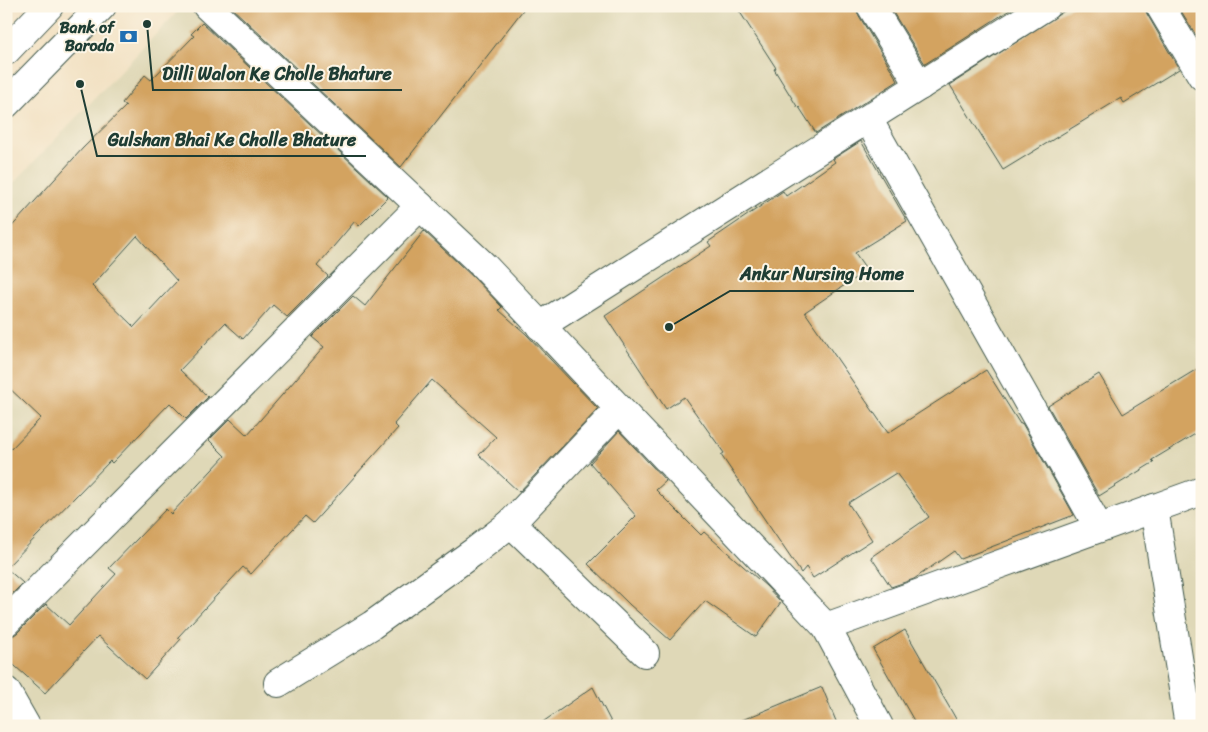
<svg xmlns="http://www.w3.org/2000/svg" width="1208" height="732" font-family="Sriracha,sans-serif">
  <rect width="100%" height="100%" fill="#fcf5e5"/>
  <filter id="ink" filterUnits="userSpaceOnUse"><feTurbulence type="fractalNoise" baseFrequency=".02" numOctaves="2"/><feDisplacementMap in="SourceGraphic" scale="10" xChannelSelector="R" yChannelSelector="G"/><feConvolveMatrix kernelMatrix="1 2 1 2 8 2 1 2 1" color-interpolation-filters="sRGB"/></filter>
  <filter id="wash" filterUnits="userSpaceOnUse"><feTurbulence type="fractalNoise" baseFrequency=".0096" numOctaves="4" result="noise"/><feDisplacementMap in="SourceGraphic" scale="20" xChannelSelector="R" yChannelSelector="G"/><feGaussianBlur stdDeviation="1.12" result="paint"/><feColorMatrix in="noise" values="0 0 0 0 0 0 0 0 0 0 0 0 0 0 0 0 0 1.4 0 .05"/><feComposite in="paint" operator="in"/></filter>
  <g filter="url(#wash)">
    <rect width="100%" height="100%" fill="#f2e1c3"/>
    <polygon fill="#dfd8b7" points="183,6 1202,6 1202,726 6,726 6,191"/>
    <g id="blocks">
      <g fill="#d3a361" fill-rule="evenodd">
        <polygon points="230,6 526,6 401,167"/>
        <polygon points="736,6 855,6 858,14 898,81 816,133 799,107 798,108 774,69 776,68"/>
        <polygon points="889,6 1016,6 925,64"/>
        <polygon points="1072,6 1144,6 1147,14 1179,69 1124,103 1121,98 1003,170 950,85"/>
        <polygon points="1178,6 1202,6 1202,45"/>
        <path d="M202,23L388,197L359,226L355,221L317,266L328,276L287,317L273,305L243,339L225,323L180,370L208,397L186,419L170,403L112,463L110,461L6,568V454L41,418L6,385V233L83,148L126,106L122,103L145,75L151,80L194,36L191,34ZM137,236L177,281L134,327L92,286Z"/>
        <polygon points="861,141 907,221 855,253 867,270 805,312 888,433 986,370 1020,424 1022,423 1074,515 960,559 954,551 914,579 891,587 871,557 929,517 896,473 848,503 872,540 813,578 806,567 801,573 721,455 724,453 684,397 666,409 605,316 711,246 708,242 783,191 786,196 835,162 833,159"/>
        <polygon points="424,231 474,278 502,307 499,310 526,334 598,409 519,492 479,455 496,437 432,380 394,424 398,428 313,523 305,516 251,574 243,567 178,637 181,639 145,679 98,636 45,693 6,658 6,637 11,637 17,633 46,604 69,625 116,574 109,568 166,509 171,514 225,456 209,440 230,419 247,435 324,347 312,337 353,296 365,306"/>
        <polygon points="1202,366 1202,430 1152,460 1154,462 1099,496 1048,406 1099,374 1123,414"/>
        <polygon points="619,431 666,481 656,490 701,535 704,532 766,586 781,602 756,637 705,601 670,640 630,605 588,564 636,516 590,463"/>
        <polygon points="6,568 23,583 6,600"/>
        <polygon points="905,630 960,726 917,726 873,649"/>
        <polygon points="593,687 613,726 537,726"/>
        <polygon points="822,687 838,726 730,726 730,725"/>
      </g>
    </g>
  </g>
  <g filter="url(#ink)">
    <use href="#blocks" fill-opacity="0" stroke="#3f5649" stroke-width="1"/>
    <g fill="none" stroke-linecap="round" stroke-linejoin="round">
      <defs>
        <g id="minor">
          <polyline points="207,6 485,267 826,627 879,726"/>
          <polyline points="871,6 920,86"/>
          <polyline points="1160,6 1202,76"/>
          <polyline points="868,119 1099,528"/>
          <polyline points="540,326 1046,6"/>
          <polyline points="1154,508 1189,726"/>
          <polyline points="511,523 645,653"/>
          <polyline points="6,622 420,206"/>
          <polyline points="826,627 1202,491"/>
          <polyline points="278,683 372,625 475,551 511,523 619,409"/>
          <polyline points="6,691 26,726"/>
        </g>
        <g id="major">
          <polyline points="6,51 49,6"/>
          <polyline points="6,104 102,6"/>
        </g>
      </defs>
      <use href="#minor" stroke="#3f5649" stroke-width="30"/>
      <use href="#major" stroke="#3f5649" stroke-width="30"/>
      <use href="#minor" stroke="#fff" stroke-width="28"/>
      <use href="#major" stroke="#fff" stroke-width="28"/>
    </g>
  </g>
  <defs>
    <symbol id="bank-bare" viewBox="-9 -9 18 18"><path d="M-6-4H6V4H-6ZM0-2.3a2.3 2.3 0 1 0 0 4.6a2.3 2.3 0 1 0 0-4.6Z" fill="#1f6fb2" stroke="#fcf5e5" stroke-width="2.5" paint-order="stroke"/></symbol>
  </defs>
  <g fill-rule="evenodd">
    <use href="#bank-bare" x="116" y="24" width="25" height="25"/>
  </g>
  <g text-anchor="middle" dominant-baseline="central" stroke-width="4" stroke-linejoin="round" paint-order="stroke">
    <g font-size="16" font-weight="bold" fill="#1f3d34" stroke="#fcf5e5" text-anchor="end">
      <text x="114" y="27">Bank of<tspan x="114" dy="18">Baroda</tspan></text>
    </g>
  </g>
  <path fill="none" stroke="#1f3d34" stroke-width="2" d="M147 24L153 90H402M80 84L97 156H366M669 327L730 291H914"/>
  <g fill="#1f3d34" stroke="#fcf5e5" stroke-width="2">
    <circle cx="147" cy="24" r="5"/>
    <circle cx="80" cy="84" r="5"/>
    <circle cx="669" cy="327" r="5"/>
  </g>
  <g font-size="18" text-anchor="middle" font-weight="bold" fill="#1f3d34" stroke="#fcf5e5" stroke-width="4" stroke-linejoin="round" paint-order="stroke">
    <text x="277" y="80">Dilli Walon Ke Cholle Bhature</text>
    <text x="232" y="146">Gulshan Bhai Ke Cholle Bhature</text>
    <text x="822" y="280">Ankur Nursing Home</text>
  </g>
  <rect width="1208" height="732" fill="none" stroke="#fcf5e5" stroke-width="25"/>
</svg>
